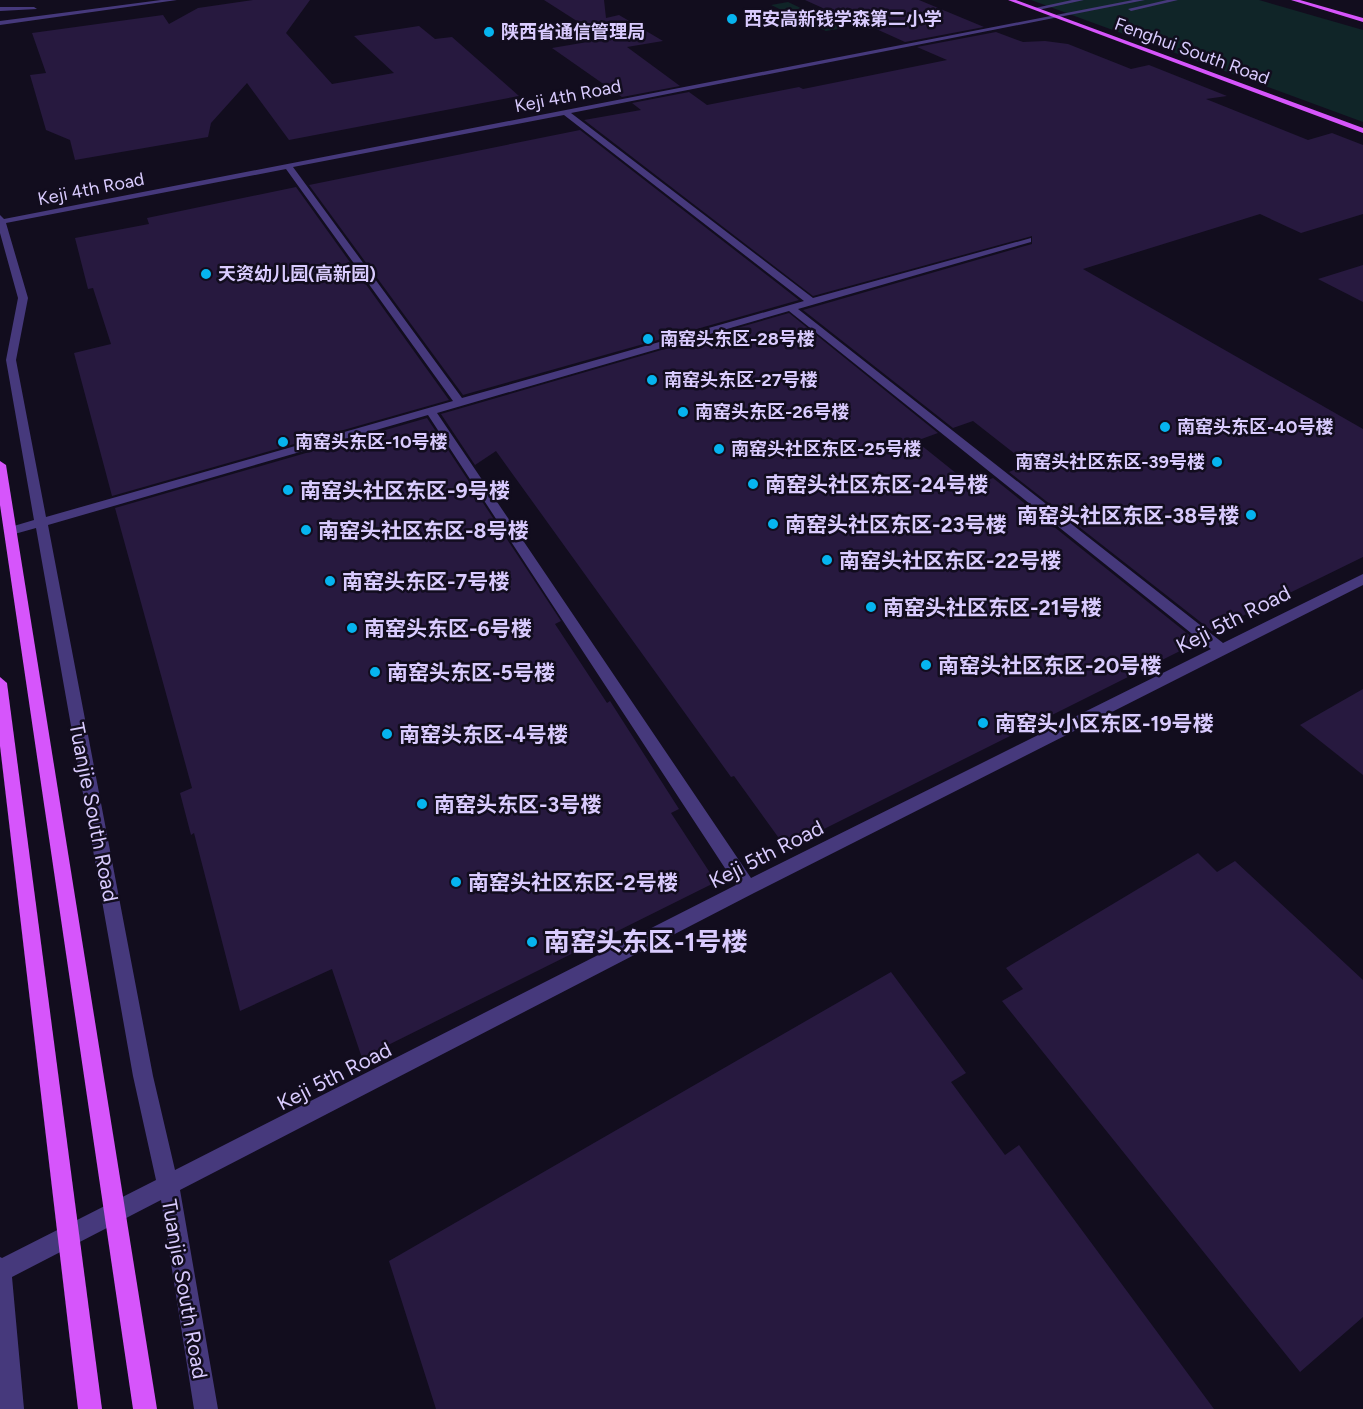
<svg xmlns="http://www.w3.org/2000/svg" width="1363" height="1409" font-family="Figtree,'Noto Sans SC',sans-serif">
  <rect width="100%" height="100%" fill="#120d1e"/>
  <g fill="#102528">
    <polygon points="1031,0 1259,0 1363,30 1363,122"/>
    <polygon points="788,2 843,28 826,31 771,5"/>
  </g>
  <g fill="#27193f">
    <polygon points="253,0 310,0 286,33 332,84 394,73 354,36 419,26 435,39 452,37 519,96 289,140 247,83 211,123 208,137 75,160 70,140 46,130 30,75 46,73 32,33 163,15 169,24 198,8"/>
    <polygon points="544,0 604,0 606,18 619,15 663,41 627,47 680,86 622,97 552,48 605,39"/>
    <polygon points="805,0 919,0 984,27 905,42 874,28 869,29"/>
    <polygon points="996,32 1023,42 1045,41 1068,44 1131,69 1149,65 1227,96 1206,99 1308,140 1332,133 1363,145 1363,214 1301,233 1260,214 1083,269 1363,429 1363,557 1212,631 1009,472 1028,464 973,421 953,428 803,310 1032,244 1032,236 813,296 584,120 641,110 632,103 689,92 707,105 799,87 803,89 947,60 917,47"/>
    <polygon points="580,130 799,300 463,395 309,185"/>
    <polygon points="296,187 449,400 112,496 74,353 111,344 93,288 88,289 75,238 149,224 147,218"/>
    <polygon points="1363,265 1363,302 1318,279"/>
    <polygon points="789,313 938,433 916,441 972,486 993,478 1198,642 786,848 734,776 731,777 496,451 475,465 441,414"/>
    <polygon points="427,418 561,621 555,624 607,703 610,701 679,809 671,813 716,882 362,1058 332,969 240,1011 194,833 191,835 180,793 192,788 115,508"/>
    <polygon points="1363,689 1363,775 1300,725"/>
    <polygon points="1198,853 1217,872 1235,861 1363,980 1363,1317 1300,1372 1002,1001 1023,989 1006,968"/>
    <polygon points="891,972 966,1073 951,1082 1005,1155 1019,1145 1214,1409 436,1409 389,1261"/>
  </g>
  <g fill="none" stroke-linecap="round" stroke-linejoin="round">
    <g fill="#46397c" fill-rule="evenodd">
      <polygon points="161,0 177,0 0,25 0,21"/>
      <polygon points="1072,0 1084,0 1038,10 1035,8"/>
      <path d="M1133,0H1145L571,113L813,298L1031,238V242L798,309L1223,643L1363,574V585L754,893L180,1190L218,1409H194L161,1200L12,1277L24,1409H0V1257L2,1258L156,1180L133,1076L36,528L11,535L5,531L7,528L34,520L6,360L18,298L0,233V215L4,219ZM564,115L804,301L462,398L293,167ZM286,169L453,401L46,517L16,360L28,298L6,223ZM789,311L1211,649L751,878L437,413ZM428,415L736,885L175,1170L153,1076L48,525Z"/>
      <polygon points="1167,0 1178,0 1131,11 1128,9"/>
      <polygon points="0,7 34,7 37,9 0,11"/>
    </g>
    <g fill="#d655fb" fill-rule="evenodd">
      <polygon points="1008,0 1016,0 1363,128 1363,133"/>
      <polygon points="1291,0 1300,0 1363,18 1363,22"/>
      <polygon points="0,461 6,465 157,1409 133,1409 0,505"/>
      <polygon points="0,677 7,683 102,1409 78,1409 0,746"/>
    </g>
  </g>
  <g fill="#06b4ef" stroke="#120d1e" stroke-width="2">
    <circle cx="732" cy="19" r="6"/>
    <circle cx="489" cy="32" r="6"/>
    <circle cx="206" cy="274" r="6"/>
    <circle cx="648" cy="339" r="6"/>
    <circle cx="652" cy="380" r="6"/>
    <circle cx="683" cy="412" r="6"/>
    <circle cx="1165" cy="427" r="6"/>
    <circle cx="283" cy="442" r="6"/>
    <circle cx="719" cy="449" r="6"/>
    <circle cx="1217" cy="462" r="6"/>
    <circle cx="753" cy="484" r="6"/>
    <circle cx="288" cy="490" r="6"/>
    <circle cx="1251" cy="515" r="6"/>
    <circle cx="773" cy="524" r="6"/>
    <circle cx="306" cy="530" r="6"/>
    <circle cx="827" cy="560" r="6"/>
    <circle cx="330" cy="581" r="6"/>
    <circle cx="871" cy="607" r="6"/>
    <circle cx="352" cy="628" r="6"/>
    <circle cx="926" cy="665" r="6"/>
    <circle cx="375" cy="672" r="6"/>
    <circle cx="983" cy="723" r="6"/>
    <circle cx="387" cy="734" r="6"/>
    <circle cx="422" cy="804" r="6"/>
    <circle cx="456" cy="882" r="6"/>
    <circle cx="532" cy="942" r="6"/>
  </g>
  <g text-anchor="middle" dominant-baseline="central" stroke-width="5" stroke-linejoin="round" paint-order="stroke">
    <g font-size="18" font-weight="bold" fill="#d9cbfe" stroke="#120d1e" text-anchor="start">
      <text x="744" y="19">西安高新钱学森第二小学</text>
      <text x="501" y="32">陕西省通信管理局</text>
      <text x="218" y="274">天资幼儿园(高新园)</text>
      <text x="660" y="339">南窑头东区-28号楼</text>
      <text x="664" y="380">南窑头东区-27号楼</text>
      <text x="695" y="412">南窑头东区-26号楼</text>
      <text x="1177" y="427">南窑头东区-40号楼</text>
      <text x="295" y="442">南窑头东区-10号楼</text>
      <text x="731" y="449">南窑头社区东区-25号楼</text>
      <text x="1205" y="462" text-anchor="end">南窑头社区东区-39号楼</text>
    </g>
    <g font-size="18" fill="#d9cbfe" stroke="#120d1e">
      <text transform="translate(1192 51) rotate(20)">Fenghui South Road</text>
      <text transform="translate(568 96) rotate(-11)">Keji 4th Road</text>
      <text transform="translate(91 189) rotate(-11)">Keji 4th Road</text>
    </g>
    <g font-size="21" font-weight="bold" fill="#d9cbfe" stroke="#120d1e" text-anchor="start">
      <text x="765" y="484">南窑头社区东区-24号楼</text>
      <text x="300" y="490">南窑头社区东区-9号楼</text>
      <text x="1239" y="515" text-anchor="end">南窑头社区东区-38号楼</text>
      <text x="785" y="524">南窑头社区东区-23号楼</text>
      <text x="318" y="530">南窑头社区东区-8号楼</text>
      <text x="839" y="560">南窑头社区东区-22号楼</text>
      <text x="342" y="581">南窑头东区-7号楼</text>
      <text x="883" y="607">南窑头社区东区-21号楼</text>
      <text x="364" y="628">南窑头东区-6号楼</text>
      <text x="938" y="665">南窑头社区东区-20号楼</text>
      <text x="387" y="672">南窑头东区-5号楼</text>
      <text x="995" y="723">南窑头小区东区-19号楼</text>
      <text x="399" y="734">南窑头东区-4号楼</text>
      <text x="434" y="804">南窑头东区-3号楼</text>
      <text x="468" y="882">南窑头社区东区-2号楼</text>
    </g>
    <g font-size="21" fill="#d9cbfe" stroke="#120d1e">
      <text transform="translate(1233 619) rotate(-27)">Keji 5th Road</text>
      <text transform="translate(94 812) rotate(79)">Tuanjie South Road</text>
      <text transform="translate(766 854) rotate(-27)">Keji 5th Road</text>
      <text transform="translate(334 1076) rotate(-27)">Keji 5th Road</text>
      <text transform="translate(185 1289) rotate(80)">Tuanjie South Road</text>
    </g>
    <g font-size="26" font-weight="bold" fill="#d9cbfe" stroke="#120d1e" text-anchor="start">
      <text x="544" y="942">南窑头东区-1号楼</text>
    </g>
  </g>
</svg>
